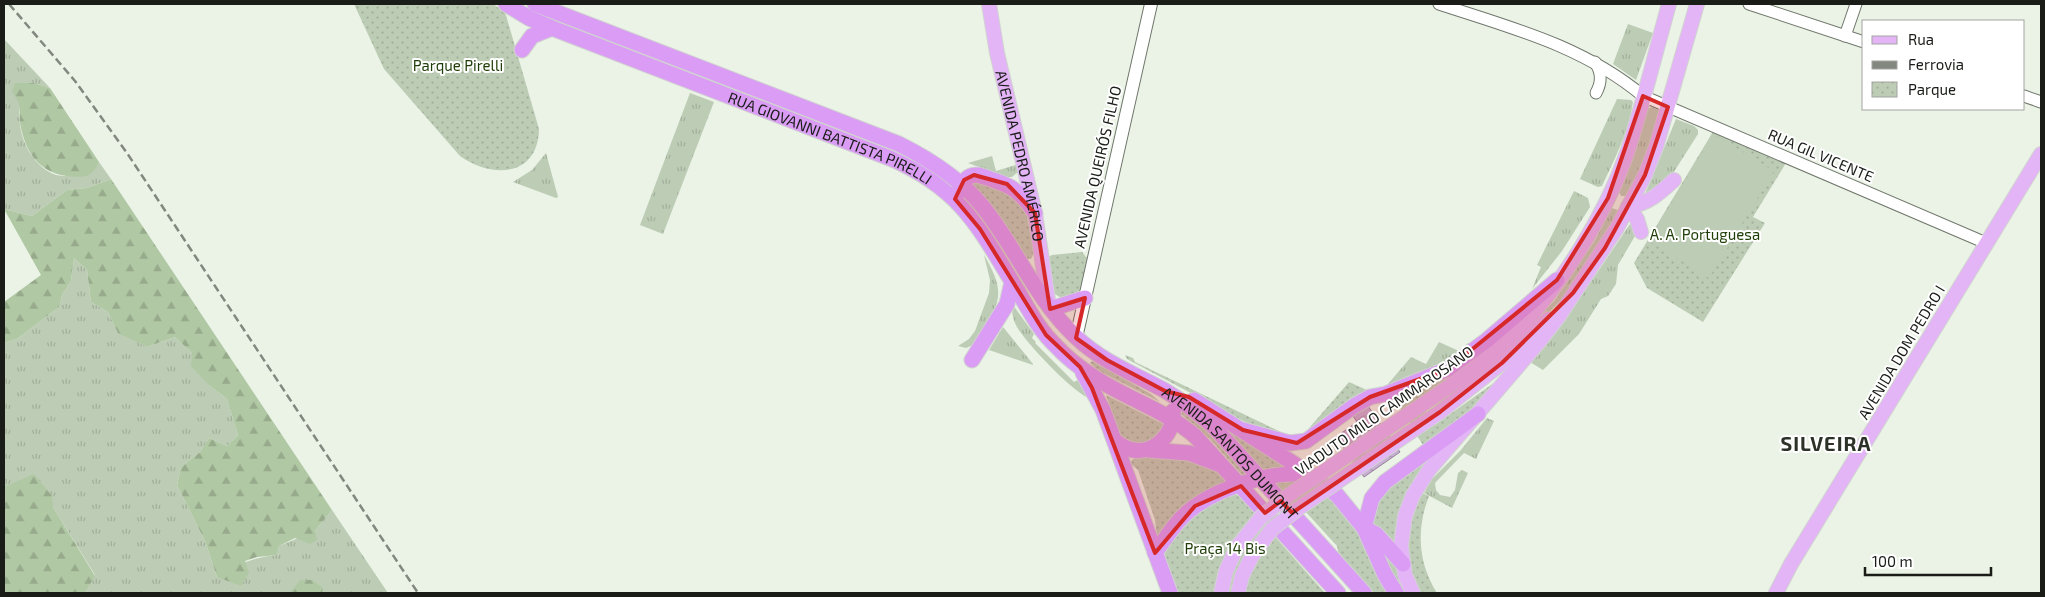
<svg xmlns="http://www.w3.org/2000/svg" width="2045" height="597" font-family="'Exo 2',sans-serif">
  <defs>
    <pattern id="grass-tufts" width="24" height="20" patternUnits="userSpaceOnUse" patternTransform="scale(1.25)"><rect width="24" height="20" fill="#bdccb5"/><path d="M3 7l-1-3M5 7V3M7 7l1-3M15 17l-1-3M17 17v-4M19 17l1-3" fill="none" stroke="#a2af9b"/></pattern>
    <pattern id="forest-firs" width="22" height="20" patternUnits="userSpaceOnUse" patternTransform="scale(1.25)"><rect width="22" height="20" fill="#b0c8a3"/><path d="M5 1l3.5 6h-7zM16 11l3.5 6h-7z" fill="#97ab8c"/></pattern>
    <pattern id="park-dots" width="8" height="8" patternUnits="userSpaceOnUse" patternTransform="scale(1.25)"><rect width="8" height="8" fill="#bdccb5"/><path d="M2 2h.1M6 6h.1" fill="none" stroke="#a2af9b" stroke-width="1.8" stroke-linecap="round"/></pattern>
    <pattern id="water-waves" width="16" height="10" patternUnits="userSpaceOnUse" patternTransform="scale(1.25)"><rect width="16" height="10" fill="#c8afd3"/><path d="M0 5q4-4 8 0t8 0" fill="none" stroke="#ab96b4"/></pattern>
  </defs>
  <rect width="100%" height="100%" fill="#eaf3e6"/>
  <g fill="url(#grass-tufts)">
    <polygon points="1628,24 1653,33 1636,80 1613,64"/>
    <path d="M4,39L50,88L34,83C29,90 21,99 20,107C16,132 30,166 56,175C60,176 67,176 71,176C85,177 94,175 99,162L111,179L87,188L67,190L32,216L4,209Z"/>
    <polygon points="690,93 714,102 663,234 640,225"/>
    <path d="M1617,99L1631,100L1633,102C1629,132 1614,160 1602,186L1598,187L1580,179Z"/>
    <polygon points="1651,107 1661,111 1640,174 1627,196 1621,196 1619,192 1637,146 1648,109"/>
    <polygon points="1676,119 1694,126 1698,130 1698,134 1670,178 1645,194"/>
    <polygon points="546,153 558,197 556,198 513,182 532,170"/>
    <polygon points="992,156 996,171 1019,164 1018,172 1012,177 1006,177 968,163"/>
    <polygon points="1574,191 1588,198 1590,207 1562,251 1532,289 1541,267 1537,265"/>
    <polygon points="1612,208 1620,211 1567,293 1545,317 1504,353 1555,300 1594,242"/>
    <polygon points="1630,224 1632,224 1635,236 1618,265 1616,284 1608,296 1601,299 1579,334 1543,370 1530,362 1597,273"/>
    <path d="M984,255C1010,299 997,305 973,345L966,348L958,346L969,339L975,331L989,293L990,280Z"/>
    <path d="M74,258L87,270L91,302L108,312L118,332L147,347L175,337L192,353L210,386L227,399L238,435L227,446L209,438L200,452L181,467L177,485L205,541L217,577C240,564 250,558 277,555L279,546L315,531L332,510L388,593H85L95,575L53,507L4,487V343L17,339L59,307L62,295L71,281Z"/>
    <path d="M1013,305L1034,334L1032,338L1036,342L1035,343L1074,382L1078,380L1088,398C1069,388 1028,345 1017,327C1013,320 1011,312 1013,305Z"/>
    <polygon points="1003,327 1033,364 1033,365 989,350"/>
    <polygon points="1439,342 1459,351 1468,343 1474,345 1454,359 1394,386 1388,384 1411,357 1426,364"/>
    <polygon points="1487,418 1494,421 1476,459 1464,453 1435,483 1436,490 1440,495 1450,497 1455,490 1458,473 1462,470 1468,473 1452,508 1424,493 1431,480 1460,451"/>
  </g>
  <g fill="url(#forest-firs)">
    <path d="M15,83H34L50,88L99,162C96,171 89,177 79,177C44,177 26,158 20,123C19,117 21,110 19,104C18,100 14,95 12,91Z"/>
    <polygon points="111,179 332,510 315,531 317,540 310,544 295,538 279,546 277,555 257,557 245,561 249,573 241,586 217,577 205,541 177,485 181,467 200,452 209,438 227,446 238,435 227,399 210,386 191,366 192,353 175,337 147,347 118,333 108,312 91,302 87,270 74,258 71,281 62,295 59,307 17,339 4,343 4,302 41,275 4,209 32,216 67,190 87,188"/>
    <polygon points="34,474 52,496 53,507 95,576 85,593 4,593 4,487"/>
    <polygon points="300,580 312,580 323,588 322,593 281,593 291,592"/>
  </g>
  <g fill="url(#park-dots)">
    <path d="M354,4H493L505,12L539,129C538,177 492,179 460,156L384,69Z"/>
    <polygon points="1714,130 1786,163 1753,217 1765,223 1703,322 1647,288 1634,263"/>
    <polygon points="977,182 1009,193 1026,211 1034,253 1031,259 1027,259 985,198 972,184"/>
    <polygon points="1082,252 1087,258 1080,291 1078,294 1065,300 1053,293 1048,257 1052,255"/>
    <polygon points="1501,336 1492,348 1419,401 1435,425 1495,382 1512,367 1471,415 1424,447 1394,397"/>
    <polygon points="1125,355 1133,358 1135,362 1289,436 1295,437 1304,434 1349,382 1369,391 1306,435 1296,438 1260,430 1127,359"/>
    <polygon points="1092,361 1151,394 1160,402 1099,371 1090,363"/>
    <polygon points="1106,395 1165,425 1158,438 1137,445 1121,437"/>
    <polygon points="1182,411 1206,429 1247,475 1243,476 1210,439 1181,414"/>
    <polygon points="1218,421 1292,466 1265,473"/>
    <path d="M1437,452L1399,528L1408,593H1403C1387,564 1355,518 1387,489C1402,475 1421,464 1437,452Z"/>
    <path d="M1137,456C1161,457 1218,452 1225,483L1157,537L1155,520L1138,470L1132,465L1131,461Z"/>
    <polygon points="1297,478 1328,495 1352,520 1389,593 1374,593 1339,555 1337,546 1304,510 1296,507 1274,483"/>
    <path d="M1422,493L1429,496C1416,529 1418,563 1437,593H1419C1403,559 1406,526 1422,493Z"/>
    <path d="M1234,494L1239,496L1325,593H1177L1164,556V551C1188,517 1196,510 1234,494Z"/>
  </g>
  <polygon fill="#bdccb5" points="1713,134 1774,171 1709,278 1649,241"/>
  <polygon fill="url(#water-waves)" stroke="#94839b" points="1368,406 1400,452 1364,477 1336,437 1357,422 1353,416"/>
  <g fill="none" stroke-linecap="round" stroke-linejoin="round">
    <defs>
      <g id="tertiary">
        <path d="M1439,4C1512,28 1583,46 1643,96L1986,243"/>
        <polyline points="1749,4 1864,42"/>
        <polyline points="1845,36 1856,4"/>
        <path d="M1595,62C1602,73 1602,82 1596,93"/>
        <polyline points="2024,96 2041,102"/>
      </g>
      <polyline id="secondary" points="1076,338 1151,4"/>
      <g id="primary">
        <path id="s1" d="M989,4L997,53L1035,213L1049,307"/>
        <path d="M1628,207C1648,204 1660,193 1674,180"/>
        <polyline points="1628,207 1637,219 1641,232"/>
        <path d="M1432,398C1460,379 1488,360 1513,335C1560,288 1605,216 1627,153C1643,105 1655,54 1669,4"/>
        <polyline points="1440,412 1502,363 1548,319"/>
        <polyline points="1413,593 1405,575 1401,546 1405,516 1413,495 1429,470 1538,343 1559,316 1617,228 1645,175 1656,147 1697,4"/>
        <polyline points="1776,593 1791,564 2041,154"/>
      </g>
      <g id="trunk">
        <path id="s2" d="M506,4L529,18L552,28L892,159C964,191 980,230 1019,293C1030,312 1040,331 1056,346C1067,358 1080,368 1094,377C1127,399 1165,410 1195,436L1338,593"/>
        <path id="s3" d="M535,4L899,144C931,160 961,179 983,207C1017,249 1036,300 1076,337C1101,361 1134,374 1164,390C1182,401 1198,413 1213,426L1364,593"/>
        <polyline points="522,50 532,36 552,28"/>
        <path d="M958,193C963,183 966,174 978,175C1007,184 1018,187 1035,213"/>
        <polyline points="1051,309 1085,298"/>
        <polyline points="972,360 1007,304 1012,282"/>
        <polyline points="1083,373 1103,410 1170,593"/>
        <polyline points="1194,400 1296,465 1337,495 1364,528 1385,575 1396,593"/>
        <polyline points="1243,430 1290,443 1306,441 1354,406 1370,397 1386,394 1448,369 1487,340 1557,280"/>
        <path d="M1115,441C1121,445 1126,449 1133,450C1156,454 1175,432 1173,411"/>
        <polyline points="1149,450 1189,453 1218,464"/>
        <polyline points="1364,528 1372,498 1385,482 1478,414"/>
        <polyline points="1366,529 1376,534 1403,564"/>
        <path d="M1155,553C1166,538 1175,522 1189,511C1215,489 1276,468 1309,476"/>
      </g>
    </defs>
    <use href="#tertiary" stroke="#70776c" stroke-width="13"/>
    <use href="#secondary" stroke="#70776c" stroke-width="14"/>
    <use href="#primary" stroke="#d1d2d1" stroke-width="16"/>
    <use href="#trunk" stroke="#d1d2d1" stroke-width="17"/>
    <use href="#tertiary" stroke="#fff" stroke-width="11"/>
    <use href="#secondary" stroke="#fff" stroke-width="12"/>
    <use href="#primary" stroke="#e3b5f7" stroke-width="14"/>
    <use href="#trunk" stroke="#da9cf4" stroke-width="15"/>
    <polyline stroke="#82887f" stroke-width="2.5" stroke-dasharray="8 4" stroke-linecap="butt" points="9,4 75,81 127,153 418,593"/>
    <defs>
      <g id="primary-bridge">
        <polyline points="1221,593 1226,571 1237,547 1261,517 1289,495 1432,398"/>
        <polyline points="1238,593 1242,576 1252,556 1272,529 1299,508 1440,412"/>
      </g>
    </defs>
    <use href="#primary-bridge" stroke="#d1d2d1" stroke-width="16" stroke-linecap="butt"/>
    <use href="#primary-bridge" stroke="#e3b5f7" stroke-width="14"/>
  </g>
  <path fill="#d62828" fill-opacity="0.2" stroke="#d62828" stroke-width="4" stroke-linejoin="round" d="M1643,96L1668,107L1645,175L1605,248L1573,293L1502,363L1440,412L1292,513L1281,501L1265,513L1241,486L1195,506L1155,553L1092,388L1080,367L1046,335L980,229L955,199L964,180L974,175L1007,184L1035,213L1050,309L1085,298L1076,338L1107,360L1165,391L1189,397L1243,430L1297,443L1370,397L1448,369L1557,280L1608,198Z"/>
  <g text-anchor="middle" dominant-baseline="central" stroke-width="4" stroke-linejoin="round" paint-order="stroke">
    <g font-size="15" fill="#1e3c05" stroke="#fff">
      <text x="458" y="65">Parque Pirelli</text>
      <text x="1705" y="234">A. A. Portuguesa</text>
      <text x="1225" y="548">Praça 14 Bis</text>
    </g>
    <g font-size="15" fill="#191c17" stroke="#fff">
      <text stroke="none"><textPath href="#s2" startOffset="351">RUA GIOVANNI BATTISTA PIRELLI</textPath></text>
      <text stroke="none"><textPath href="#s1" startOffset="155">AVENIDA PEDRO AMÉRICO</textPath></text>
      <text transform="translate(1821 155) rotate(23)">RUA GIL VICENTE</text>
      <text transform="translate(1097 167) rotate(-77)">AVENIDA QUEIRÓS FILHO</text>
      <text transform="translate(1901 352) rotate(-59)">AVENIDA DOM PEDRO I</text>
      <text transform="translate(1384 410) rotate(-35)">VIADUTO MILO CAMMAROSANO</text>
      <text stroke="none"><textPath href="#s3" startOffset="851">AVENIDA SANTOS DUMONT</textPath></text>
    </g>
    <g font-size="20" font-weight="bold" letter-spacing="1" fill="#2c3228" stroke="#fff">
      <text x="1826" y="443">SILVEIRA</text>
    </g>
  </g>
  <rect width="2045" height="597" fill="none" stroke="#191c17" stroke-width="10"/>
  <rect x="1862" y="20" width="162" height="90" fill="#ffffff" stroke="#a3a4a2"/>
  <rect x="1872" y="36" width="25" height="8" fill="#e3b5f7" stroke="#a3a4a2"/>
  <text x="1908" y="45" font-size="15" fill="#191c17">Rua</text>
  <rect x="1872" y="61" width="25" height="8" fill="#82887f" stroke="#a3a4a2"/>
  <text x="1908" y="70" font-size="15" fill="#191c17">Ferrovia</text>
  <rect x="1872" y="82" width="25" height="15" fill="url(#park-dots)" stroke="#a3a4a2"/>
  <text x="1908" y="95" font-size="15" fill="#191c17">Parque</text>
  <path d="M1865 567v8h126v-8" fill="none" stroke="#191c17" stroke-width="2.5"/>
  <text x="1872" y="567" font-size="15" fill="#191c17" stroke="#ffffff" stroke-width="4" paint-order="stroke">100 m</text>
</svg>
